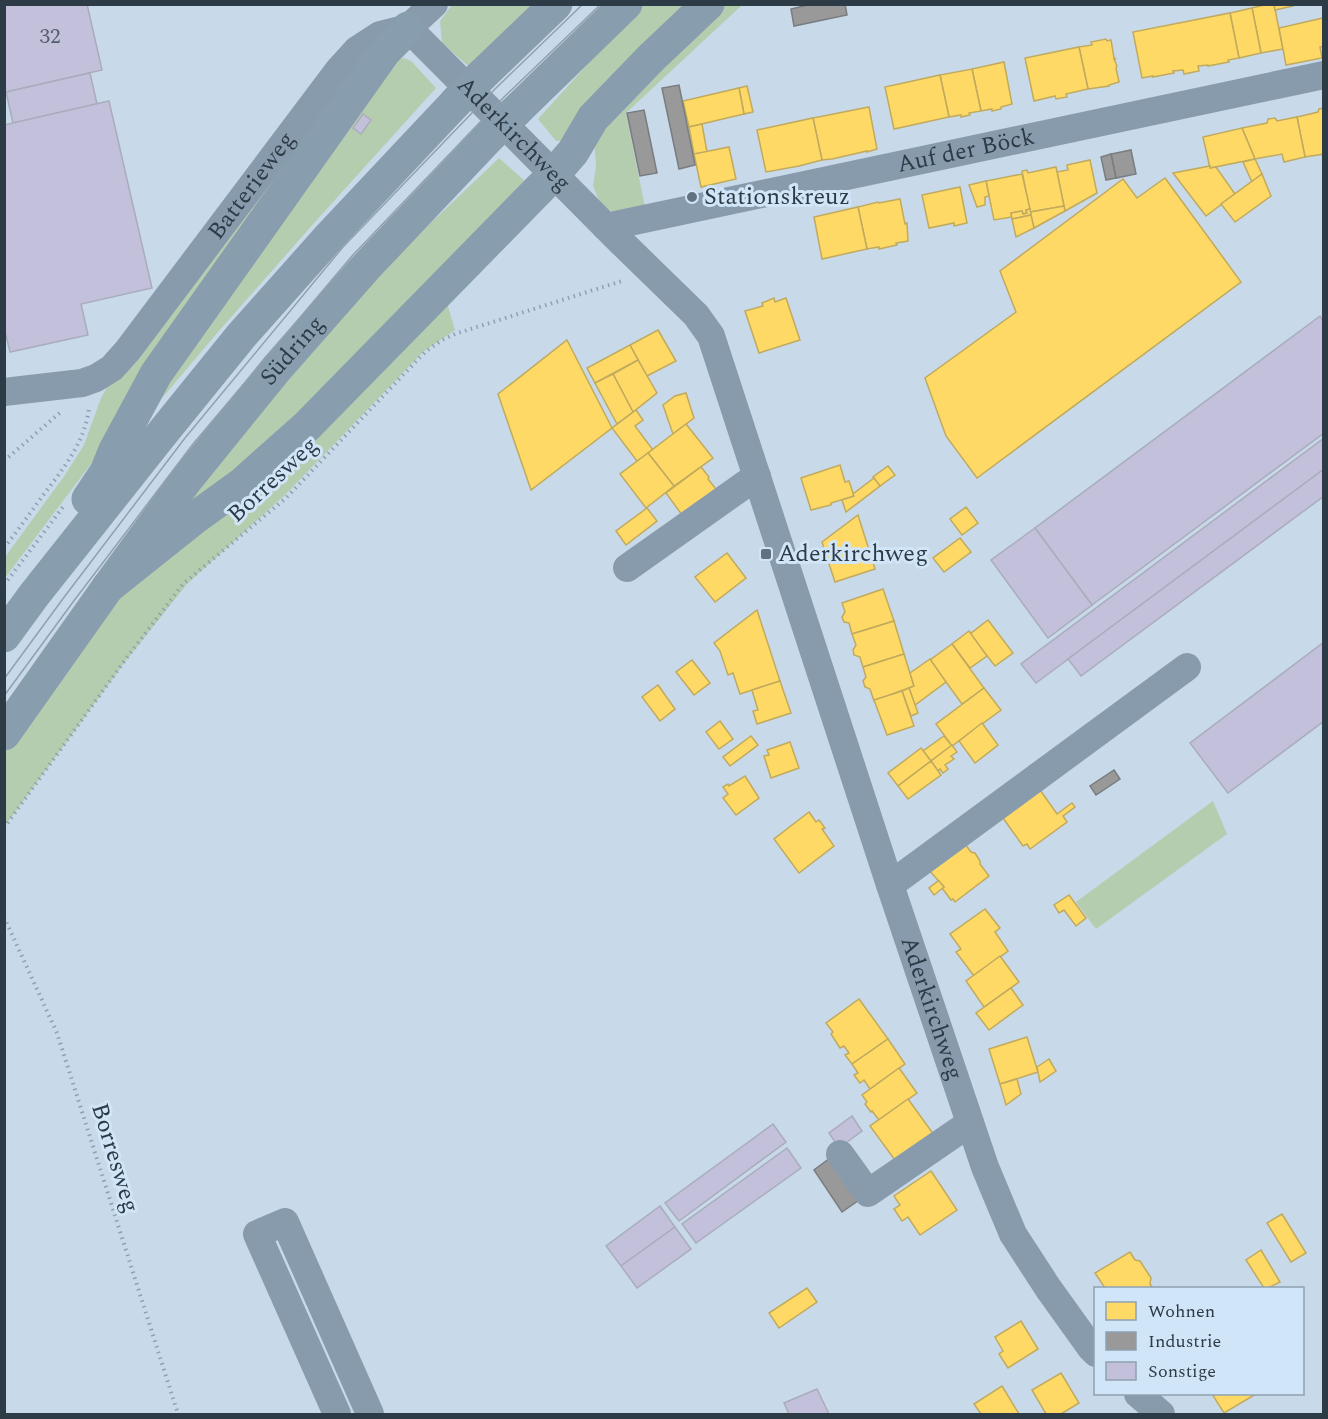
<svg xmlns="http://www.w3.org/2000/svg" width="1328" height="1419" font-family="Spectral,serif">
  <rect width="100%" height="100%" fill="#c8d9ea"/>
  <g fill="#b5cdaf">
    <polygon points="452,5 542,5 474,71 442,43 440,21"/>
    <polygon points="644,5 742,5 626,113 646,212 625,217 602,207 593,186 596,166 594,140 556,141 538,119 623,25"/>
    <polygon points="404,58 411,61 436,88 315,222 218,332 135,430 398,59"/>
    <polygon points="320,104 109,440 5,578 5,557 65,475 84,445 101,398 110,382"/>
    <polygon points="499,158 542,196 447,303 455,330 423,352 285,495 187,584 125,662 5,826 5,753 114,591 210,466 375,276"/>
    <polygon points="1213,801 1227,834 1096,929 1076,902"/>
  </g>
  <g fill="#ffd966" stroke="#c0aa5d" stroke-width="1.5">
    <polygon points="1268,4 1274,4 1283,49 1261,53 1252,8"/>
    <polygon points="1274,4 1292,4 1293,6 1275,10"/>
    <polygon points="1252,8 1261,53 1239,58 1230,13"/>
    <polygon points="1230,13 1239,58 1228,60 1229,62 1208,66 1208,65 1198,66 1199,71 1184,74 1183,70 1173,71 1174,73 1153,77 1153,76 1142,78 1133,32"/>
    <polygon points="1323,18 1324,46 1320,47 1322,58 1286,65 1279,28"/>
    <polygon points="1106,39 1107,41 1111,40 1114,58 1116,59 1114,59 1117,66 1116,68 1119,82 1109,85 1109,86 1088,89 1079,47 1092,45 1091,42"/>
    <polygon points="1079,47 1088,89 1066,94 1067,97 1056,99 1055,96 1034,101 1025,58"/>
    <polygon points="1004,62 1012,104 1001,107 1001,109 992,111 992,109 981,111 972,69"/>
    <polygon points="972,69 981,111 969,113 970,115 961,117 961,115 949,117 940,75"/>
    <polygon points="940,75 949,117 894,129 885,87"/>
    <polygon points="747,86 753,112 744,114 739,88"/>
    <polygon points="739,88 744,114 689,127 683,101"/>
    <polygon points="869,107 877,149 867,152 867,151 832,159 822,160 813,118"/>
    <polygon points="1324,108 1324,154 1305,157 1297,117 1318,112 1319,109"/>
    <polygon points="1297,117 1305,157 1284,162 1282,154 1255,159 1242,128 1267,123 1268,119 1275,118 1277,121"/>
    <polygon points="813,118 822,160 799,166 766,172 757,130"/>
    <polygon points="702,124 707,152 694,154 689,127"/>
    <polygon points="1242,128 1255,159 1210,168 1203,137"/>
    <polygon points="729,147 736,179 701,187 694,154"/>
    <polygon points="1255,159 1262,174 1252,182 1243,162"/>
    <polygon points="1090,160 1097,193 1065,211 1057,172 1068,170 1067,165"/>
    <polygon points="1210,166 1210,168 1216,167 1235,194 1206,216 1173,173"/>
    <polygon points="1056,167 1064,206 1030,212 1022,171 1027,170 1028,173"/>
    <polygon points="1022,174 1030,209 1026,210 1027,213 1023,214 1022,211 1011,213 1012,217 994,220 986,181"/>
    <polygon points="1262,174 1271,196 1235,222 1221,204"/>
    <polygon points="1165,178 1241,282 977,478 946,436 925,378 1016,312 1000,271 1123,179 1137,198"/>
    <polygon points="986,181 989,196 985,197 985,205 977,207 969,185"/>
    <polygon points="960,187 967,223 954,226 954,223 929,228 922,195"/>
    <polygon points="900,199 905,224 907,223 908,241 896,243 897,245 879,249 879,247 867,249 858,207 878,202 879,203"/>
    <polygon points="1064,206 1065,211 1034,228 1030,212"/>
    <polygon points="858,207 867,249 822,259 814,217"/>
    <polygon points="1030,209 1031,215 1012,219 1011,213 1022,211 1023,214 1027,213 1026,210"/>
    <polygon points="1031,215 1034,228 1016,237 1012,219"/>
    <polygon points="774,298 775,302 786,298 800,340 759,353 745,311 763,306 762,303"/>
    <polygon points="658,330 676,361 647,376 630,345"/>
    <polygon points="567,340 612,428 531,490 498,394"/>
    <polygon points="630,345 638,360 595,383 587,368"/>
    <polygon points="638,360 657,393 633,412 613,374"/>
    <polygon points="613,374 633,412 617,424 595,383"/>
    <polygon points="686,393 694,418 673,434 663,405 675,396"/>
    <polygon points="636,410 643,420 635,426 653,450 637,461 612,428"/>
    <polygon points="686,424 713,458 674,486 648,453"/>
    <polygon points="648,453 674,486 646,508 620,474"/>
    <polygon points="840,465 845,482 849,481 854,496 831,503 831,505 811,510 801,478"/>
    <polygon points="888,466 895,475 880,486 873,477"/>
    <polygon points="701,467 709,477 708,479 719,493 685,519 666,493"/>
    <polygon points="874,478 880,486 846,512 842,500 854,496 853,494"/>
    <polygon points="966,507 978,523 962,535 950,519"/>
    <polygon points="647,508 657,521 626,545 616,531"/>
    <polygon points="858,515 875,569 835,582 822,542"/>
    <polygon points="960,538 971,552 944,572 933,558"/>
    <polygon points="727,553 746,578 715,602 695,577"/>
    <polygon points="883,589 894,621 852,634 849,623 844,622 842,617 845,612 842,603"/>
    <polygon points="757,610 780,681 740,694 733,673 728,675 720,651 714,643"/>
    <polygon points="988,620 1013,653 995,666 970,634"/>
    <polygon points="894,621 904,654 863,667 860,657 854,655 853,650 856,645 852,634"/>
    <polygon points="969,631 987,656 970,668 952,644"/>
    <polygon points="952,644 984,688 962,704 930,660"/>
    <polygon points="904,654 914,686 874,701 870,689 865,687 863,681 866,677 863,667"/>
    <polygon points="930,659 946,682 915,705 909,688 914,686 910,673"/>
    <polygon points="692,660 710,683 694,695 676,672"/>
    <polygon points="780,681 791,713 757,724 753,711 758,710 752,690"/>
    <polygon points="658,685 675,709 660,721 642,697"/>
    <polygon points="909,688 918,713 911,716 902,691"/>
    <polygon points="984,688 1001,710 952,746 936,724"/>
    <polygon points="902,691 914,726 887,735 874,700"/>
    <polygon points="720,721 733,739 719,749 706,732"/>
    <polygon points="982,723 998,745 975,763 959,741"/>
    <polygon points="751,736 758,745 730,766 723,757"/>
    <polygon points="944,736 952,746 931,761 923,751"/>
    <polygon points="790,742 799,768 771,778 764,756 769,755 767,750"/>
    <polygon points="952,745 957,752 951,756 954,759 945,765 948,769 943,773 940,769 938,771 931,761"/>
    <polygon points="921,748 931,761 898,786 888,773"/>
    <polygon points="931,761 941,775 908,799 898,786"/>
    <polygon points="745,776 759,798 736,815 723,798 728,794 723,787 728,784 729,786"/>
    <polygon points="1038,787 1057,814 1072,803 1075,807 1063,816 1067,822 1030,849 1027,844 1023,846 1003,818"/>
    <polygon points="809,812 816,822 819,820 825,828 822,829 834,846 799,873 774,839"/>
    <polygon points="962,840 971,852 975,853 980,861 980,864 989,876 955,902 953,899 951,900 942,888 944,887 929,870"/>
    <polygon points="938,881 939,881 944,887 934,895 929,888"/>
    <polygon points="1069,895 1086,918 1076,926 1064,910 1059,913 1054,905"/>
    <polygon points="985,909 1000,928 995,932 1008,951 974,976 956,952 961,949 950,934"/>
    <polygon points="1000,956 1019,982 984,1007 966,981"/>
    <polygon points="1011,988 1023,1005 989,1030 976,1013"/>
    <polygon points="859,999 888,1039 852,1064 845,1055 849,1053 844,1046 840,1048 831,1034 833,1032 826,1023"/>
    <polygon points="1027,1037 1038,1072 1000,1084 989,1049"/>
    <polygon points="888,1039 905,1064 870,1089 864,1080 860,1083 854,1075 858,1073 852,1064"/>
    <polygon points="1049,1059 1056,1071 1040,1082 1037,1067"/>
    <polygon points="899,1068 917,1093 879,1120 872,1111 871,1112 865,1104 867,1102 862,1095"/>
    <polygon points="1017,1079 1021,1094 1006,1105 1000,1084"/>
    <polygon points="908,1099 937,1139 900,1167 870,1126"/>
    <polygon points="931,1171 957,1210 920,1235 908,1217 902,1221 894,1209 900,1205 894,1196"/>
    <polygon points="1282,1214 1306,1253 1291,1262 1267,1223"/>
    <polygon points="1261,1250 1280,1282 1268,1288 1264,1288 1246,1260"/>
    <polygon points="1130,1252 1135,1260 1140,1261 1151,1278 1150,1284 1153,1288 1105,1288 1095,1273"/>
    <polygon points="807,1288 817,1302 779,1328 769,1313"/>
    <polygon points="1021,1321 1038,1349 1008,1368 999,1354 1003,1351 995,1337"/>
    <polygon points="1061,1373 1079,1403 1061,1414 1046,1414 1032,1390"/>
    <polygon points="1002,1386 1019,1414 981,1414 974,1404"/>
    <polygon points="1212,1394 1256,1394 1224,1413"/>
  </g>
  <g fill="#999" stroke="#797d80" stroke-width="1.5">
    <polygon points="812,4 845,4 847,15 794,26 791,9"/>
    <polygon points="679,85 695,165 679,169 662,88"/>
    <polygon points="644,110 657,173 640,176 627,113"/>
    <polygon points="1131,150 1136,174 1116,178 1111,154"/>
    <polygon points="1111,154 1116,178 1106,180 1101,157"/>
    <polygon points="1114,770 1120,779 1096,795 1090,786"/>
    <polygon points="830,1158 859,1200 842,1212 814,1170"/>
  </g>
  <g fill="#c3c0dc" stroke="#a9adbb" stroke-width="1.5">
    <polygon points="4,4 87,4 102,70 6,92 4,87"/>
    <polygon points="90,73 97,104 13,123 6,92"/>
    <polygon points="109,101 152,288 81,304 88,335 10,352 4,327 4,125"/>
    <polygon points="363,114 371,120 361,134 353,128"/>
    <polygon points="1320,316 1324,323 1324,433 1092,605 1035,528"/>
    <polygon points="1324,438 1324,469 1036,683 1021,664"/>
    <polygon points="1324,469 1324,496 1081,676 1068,659"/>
    <polygon points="1035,528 1092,605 1048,638 991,560"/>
    <polygon points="1324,642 1324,721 1228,793 1190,743"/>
    <polygon points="852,1116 862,1131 839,1148 829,1133"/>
    <polygon points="773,1124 786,1142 679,1221 665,1203"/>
    <polygon points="787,1148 801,1168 696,1243 682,1224"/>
    <polygon points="660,1206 675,1227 621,1266 606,1246"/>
    <polygon points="675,1227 691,1249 637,1288 621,1266"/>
    <polygon points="817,1389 829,1414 789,1414 784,1403"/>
  </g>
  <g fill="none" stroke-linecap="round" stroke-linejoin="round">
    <g stroke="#91a0ae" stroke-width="4" stroke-dasharray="1.5 4.5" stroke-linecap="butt">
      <polyline points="4,461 63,410"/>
      <path d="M4,548C18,530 31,512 44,494C64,468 86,440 89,407"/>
      <polyline points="4,585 63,507"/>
      <polyline points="4,828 125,660 183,584 286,498 425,352 442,340 455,334 625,280"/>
      <polyline points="4,917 57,1033 178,1414"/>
    </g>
    <g stroke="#889bad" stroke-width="28">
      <path id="s1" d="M408,28L621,242L696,315L711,336L890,885L985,1167L1013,1234L1048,1288L1091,1348L1096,1353"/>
      <path id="s2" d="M606,227L1324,75"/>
      <path id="s3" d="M4,392L82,383L96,378L112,368L128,350L338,71L357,50L380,35L408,28L434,4"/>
      <polyline points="627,568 757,476"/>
      <polyline points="890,885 1187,667"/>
      <polyline points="840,1154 868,1193 970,1123"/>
      <polyline points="1138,1394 1161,1414"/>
      <polyline points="337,1414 257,1234 285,1222 370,1414"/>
    </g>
    <g stroke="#889dae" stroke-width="33">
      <polyline points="481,76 556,4"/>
      <polyline points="517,110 626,4"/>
      <polyline points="88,499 106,472 115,450 156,374 385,51 408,28"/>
      <polyline points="108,587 192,520 243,483 307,426 554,174 573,152 593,118 651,58 708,4"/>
      <polyline points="4,636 34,595 160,436 241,336 330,236 457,101"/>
      <path id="s4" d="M4,734L108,587L187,479L277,368L365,268L492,134"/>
    </g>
    <g stroke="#91a0ae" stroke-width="1.5">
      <polyline points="4,679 65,596 185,438 343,247 495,89 583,4"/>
      <polyline points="4,696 73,602 193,444 352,256 504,97 601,4"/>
    </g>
    <g stroke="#889dae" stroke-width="33">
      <polyline points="457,101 481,76"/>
      <polyline points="492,134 517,110"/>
    </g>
  </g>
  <g fill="#637280" stroke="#d1e5f8" stroke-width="2">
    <circle cx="692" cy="197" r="6"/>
    <rect x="760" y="548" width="12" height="12" rx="3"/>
  </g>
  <g text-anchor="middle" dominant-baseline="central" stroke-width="6" stroke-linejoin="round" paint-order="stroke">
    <g font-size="21" fill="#525c6c">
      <text x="50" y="37">32</text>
    </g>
    <g font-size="24" fill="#2d3b47" stroke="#d1e5f8">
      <text stroke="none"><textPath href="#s1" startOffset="150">Aderkirchweg</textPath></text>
      <text stroke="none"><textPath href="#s2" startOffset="368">Auf der Böck</textPath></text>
      <text stroke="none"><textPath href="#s3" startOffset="342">Batterieweg</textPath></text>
      <text stroke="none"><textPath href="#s4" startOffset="480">Südring</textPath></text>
      <text transform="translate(273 480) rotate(-43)">Borresweg</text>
      <text stroke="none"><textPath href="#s1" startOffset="1140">Aderkirchweg</textPath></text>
      <text transform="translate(115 1158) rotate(73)">Borresweg</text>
    </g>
    <g font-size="24" fill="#2d3b47" stroke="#d1e5f8" text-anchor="start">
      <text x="704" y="197">Stationskreuz</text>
      <text x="778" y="554">Aderkirchweg</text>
    </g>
  </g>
  <rect width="1328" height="1419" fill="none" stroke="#2d3b47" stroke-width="12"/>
  <rect x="1094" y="1287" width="210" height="108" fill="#d1e5f8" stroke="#8fa1b1" stroke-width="1.5"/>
  <rect x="1106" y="1302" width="30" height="18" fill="#ffd966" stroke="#8fa1b1" stroke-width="1.5"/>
  <text x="1148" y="1317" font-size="18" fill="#2d3b47">Wohnen</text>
  <rect x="1106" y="1332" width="30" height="18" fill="#999999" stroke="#8fa1b1" stroke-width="1.5"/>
  <text x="1148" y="1347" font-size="18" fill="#2d3b47">Industrie</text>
  <rect x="1106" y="1362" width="30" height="18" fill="#c3c0dc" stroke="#8fa1b1" stroke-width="1.5"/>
  <text x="1148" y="1377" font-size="18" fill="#2d3b47">Sonstige</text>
</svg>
